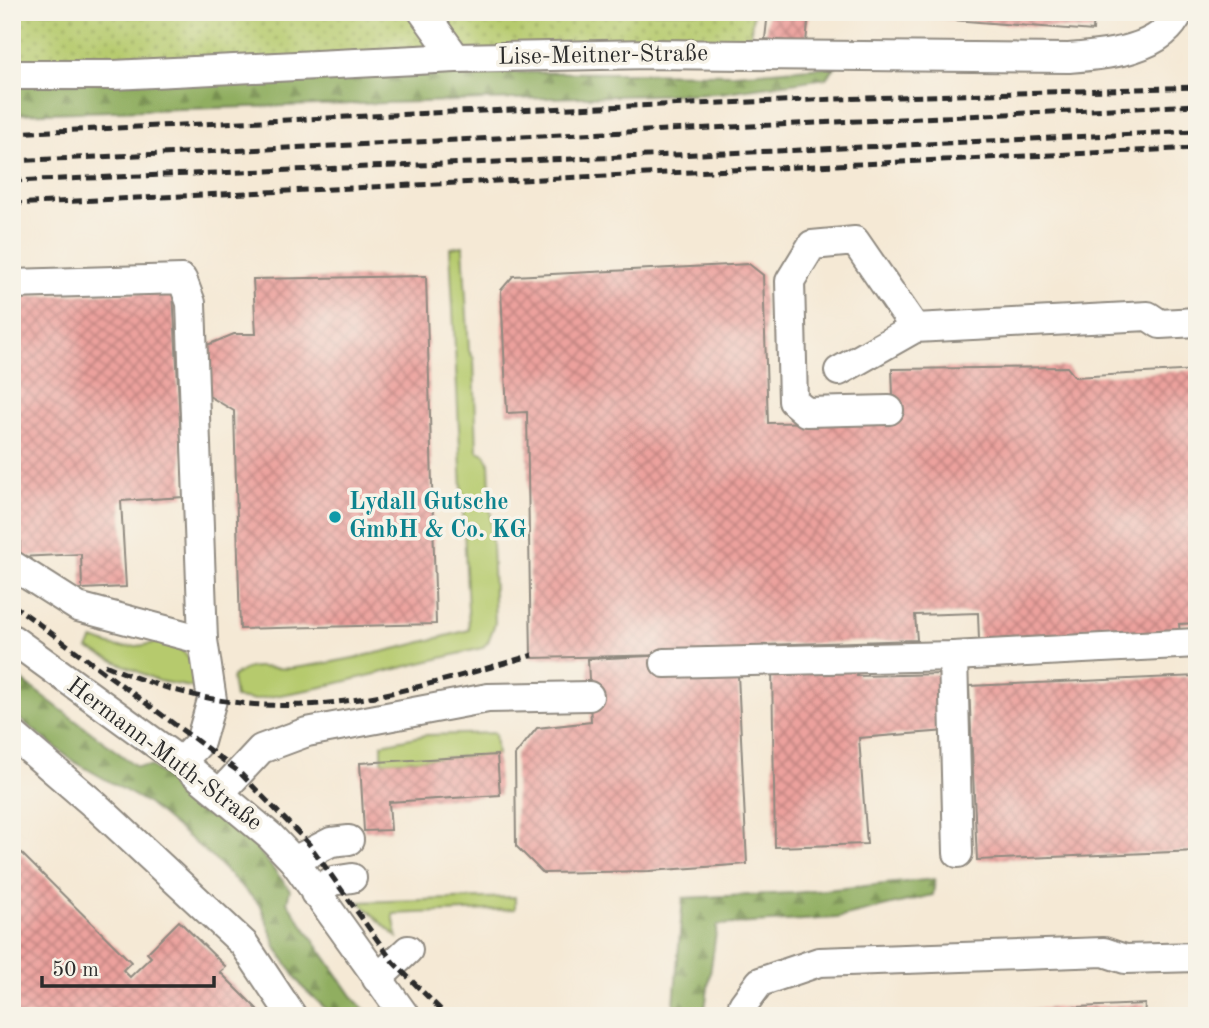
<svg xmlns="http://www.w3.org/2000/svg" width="1209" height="1028" font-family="'Old Standard TT',serif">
  <defs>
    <pattern id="forest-firs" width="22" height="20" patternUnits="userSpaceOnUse" patternTransform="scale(1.75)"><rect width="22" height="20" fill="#90ae60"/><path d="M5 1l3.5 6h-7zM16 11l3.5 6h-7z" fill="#768e4f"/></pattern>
    <pattern id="garden-dots" width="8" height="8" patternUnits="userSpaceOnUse" patternTransform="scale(1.75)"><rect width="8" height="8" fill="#b6ca6d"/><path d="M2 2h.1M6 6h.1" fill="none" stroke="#94a45a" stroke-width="1.8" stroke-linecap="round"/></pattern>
    <pattern id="building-cross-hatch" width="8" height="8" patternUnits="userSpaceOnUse" patternTransform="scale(1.75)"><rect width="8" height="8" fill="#eca19d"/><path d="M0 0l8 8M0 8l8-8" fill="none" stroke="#bf8380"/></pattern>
  </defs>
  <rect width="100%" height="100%" fill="#f7f3e8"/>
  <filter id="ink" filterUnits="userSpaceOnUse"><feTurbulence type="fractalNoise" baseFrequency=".0143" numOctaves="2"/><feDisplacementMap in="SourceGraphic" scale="14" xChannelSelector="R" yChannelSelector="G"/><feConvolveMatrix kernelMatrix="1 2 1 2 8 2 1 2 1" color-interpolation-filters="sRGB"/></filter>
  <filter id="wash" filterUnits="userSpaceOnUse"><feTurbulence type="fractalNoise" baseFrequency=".00686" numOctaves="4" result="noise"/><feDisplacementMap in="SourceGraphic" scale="28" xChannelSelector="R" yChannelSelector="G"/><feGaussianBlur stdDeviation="1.57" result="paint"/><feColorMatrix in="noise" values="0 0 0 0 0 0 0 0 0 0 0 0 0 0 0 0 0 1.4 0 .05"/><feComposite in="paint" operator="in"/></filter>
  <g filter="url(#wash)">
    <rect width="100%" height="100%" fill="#f5e9d5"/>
    <g fill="#b6ca6d" stroke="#707a4c" stroke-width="2">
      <path d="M463,246L469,351L474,359L477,451L485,454L489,462L495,623L488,642L482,648L318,688L253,700L235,698L232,678C251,659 269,671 293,668C351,661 412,645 469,630L450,248Z"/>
      <path d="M93,639C101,641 111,647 120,647C162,648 167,626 198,669L196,688L159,681L88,649Z"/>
      <polygon points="495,733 497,755 382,762 382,744 426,735"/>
      <polygon points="515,897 515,909 393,914 397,937 359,902"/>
    </g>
    <g fill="url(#forest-firs)" stroke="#5e6c46" stroke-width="2">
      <polygon points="836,66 826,78 720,93 12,114 12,85 475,72 734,74"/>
      <polygon points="12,673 136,766 151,766 255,846 290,890 287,902 355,1000 371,1016 334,1016 303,988 277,949 261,906 212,857 147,803 73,761 12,713"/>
      <polygon points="935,879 933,895 837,918 717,925 704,1016 673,1016 683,898 794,893"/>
    </g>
    <polygon fill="url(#garden-dots)" stroke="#707a4c" stroke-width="2" points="12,12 753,12 750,40 719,46 12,67"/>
    <g id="blocks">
      <g fill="url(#building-cross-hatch)">
        <polygon points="768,12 809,12 806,43 765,39"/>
        <polygon points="904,12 1094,12 1093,31 904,16"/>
        <polygon points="749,264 763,275 768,423 894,421 892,369 1067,367 1075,377 1197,370 1197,623 1179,624 1180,634 979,640 978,613 915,615 917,640 763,645 762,650 737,653 747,864 649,871 543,873 516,846 515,755 537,728 591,722 588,659 671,655 531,658 527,412 507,413 501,290 513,276"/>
        <polygon points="426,276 436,624 240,629 234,411 204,393 200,348 234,334 256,334 253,279"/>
        <polygon points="173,291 184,497 121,501 126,587 82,589 81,554 20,557 20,535 12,535 12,297"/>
        <polygon points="858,665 857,676 944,674 946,731 859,738 867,844 775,847 772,668"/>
        <polygon points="1197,676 1197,851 977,860 969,686"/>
        <polygon points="497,755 500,795 389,802 391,830 364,831 360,763"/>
        <polygon points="12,844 131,962 123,970 130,977 151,957 147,953 179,921 226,967 220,972 264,1016 12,1016"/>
        <polygon points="1145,1004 1144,1016 912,1016 912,1014"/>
      </g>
    </g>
  </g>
  <g filter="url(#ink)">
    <use href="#blocks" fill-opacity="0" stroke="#908a80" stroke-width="2"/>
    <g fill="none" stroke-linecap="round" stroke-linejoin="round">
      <defs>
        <g id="minor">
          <polyline points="423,12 456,58"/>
          <path d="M12,75H113L456,58L650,54L1069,58C1105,55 1163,51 1179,12"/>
          <polyline points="12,284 182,279 191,303 203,640 212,700 200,742 181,762"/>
          <polyline points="839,371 915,328 1148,316 1160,324 1197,322"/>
          <polyline points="889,410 806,412 793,401 790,281 812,245 855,241 915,328"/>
          <polyline points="12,565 78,607 203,640"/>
          <polyline points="12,639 181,762 270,836 294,861 405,1016"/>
          <polyline points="953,656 958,853"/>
          <polyline points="665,663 953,656 1197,643"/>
          <polyline points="12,734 96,806 244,944 292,1016"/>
          <polyline points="220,793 261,749 307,732 488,698 589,696"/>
          <polyline points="294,861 331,842 349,840"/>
          <polyline points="315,893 332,881 352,878"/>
          <polyline points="377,979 408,950"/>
          <polyline points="744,1016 743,1005 760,982 819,962 1104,952 1125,959 1197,957"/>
        </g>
      </defs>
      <use href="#minor" stroke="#908a80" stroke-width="32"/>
      <use href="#minor" stroke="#fff" stroke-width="28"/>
      <g stroke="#2b2b2b" stroke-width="5" stroke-dasharray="10 5" stroke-linecap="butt">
        <polyline points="12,133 453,112 1197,87"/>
        <polyline points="12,161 1197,105"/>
        <polyline points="12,181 801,150 1197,131"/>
        <polyline points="12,204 1197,148"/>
        <polyline points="12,604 239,772 309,844 393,962 447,1016"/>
        <path d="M105,665C268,736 372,701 533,655"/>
      </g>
    </g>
  </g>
  <circle fill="#0f9aa8" stroke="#f7f3e8" stroke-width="2.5" cx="335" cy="517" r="7"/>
  <g text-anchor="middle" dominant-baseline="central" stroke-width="7" stroke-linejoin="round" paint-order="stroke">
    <g font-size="24" fill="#2b2b2b" stroke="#f7f3e8">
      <text transform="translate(603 56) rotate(-1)">Lise-Meitner-Straße</text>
      <text transform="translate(164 755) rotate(37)">Hermann-Muth-Straße</text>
    </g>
    <g font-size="24" font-weight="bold" fill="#0d838f" stroke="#f7f3e8" text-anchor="start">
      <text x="349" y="503">Lydall Gutsche<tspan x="349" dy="28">GmbH &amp; Co. KG</tspan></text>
    </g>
  </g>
  <rect width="1209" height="1028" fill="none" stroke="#f7f3e8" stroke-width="42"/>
  <path d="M42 976v10h172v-10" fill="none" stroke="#2b2b2b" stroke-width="3.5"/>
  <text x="52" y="976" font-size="21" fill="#2b2b2b" stroke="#f7f3e8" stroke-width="5" paint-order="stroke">50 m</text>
</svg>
